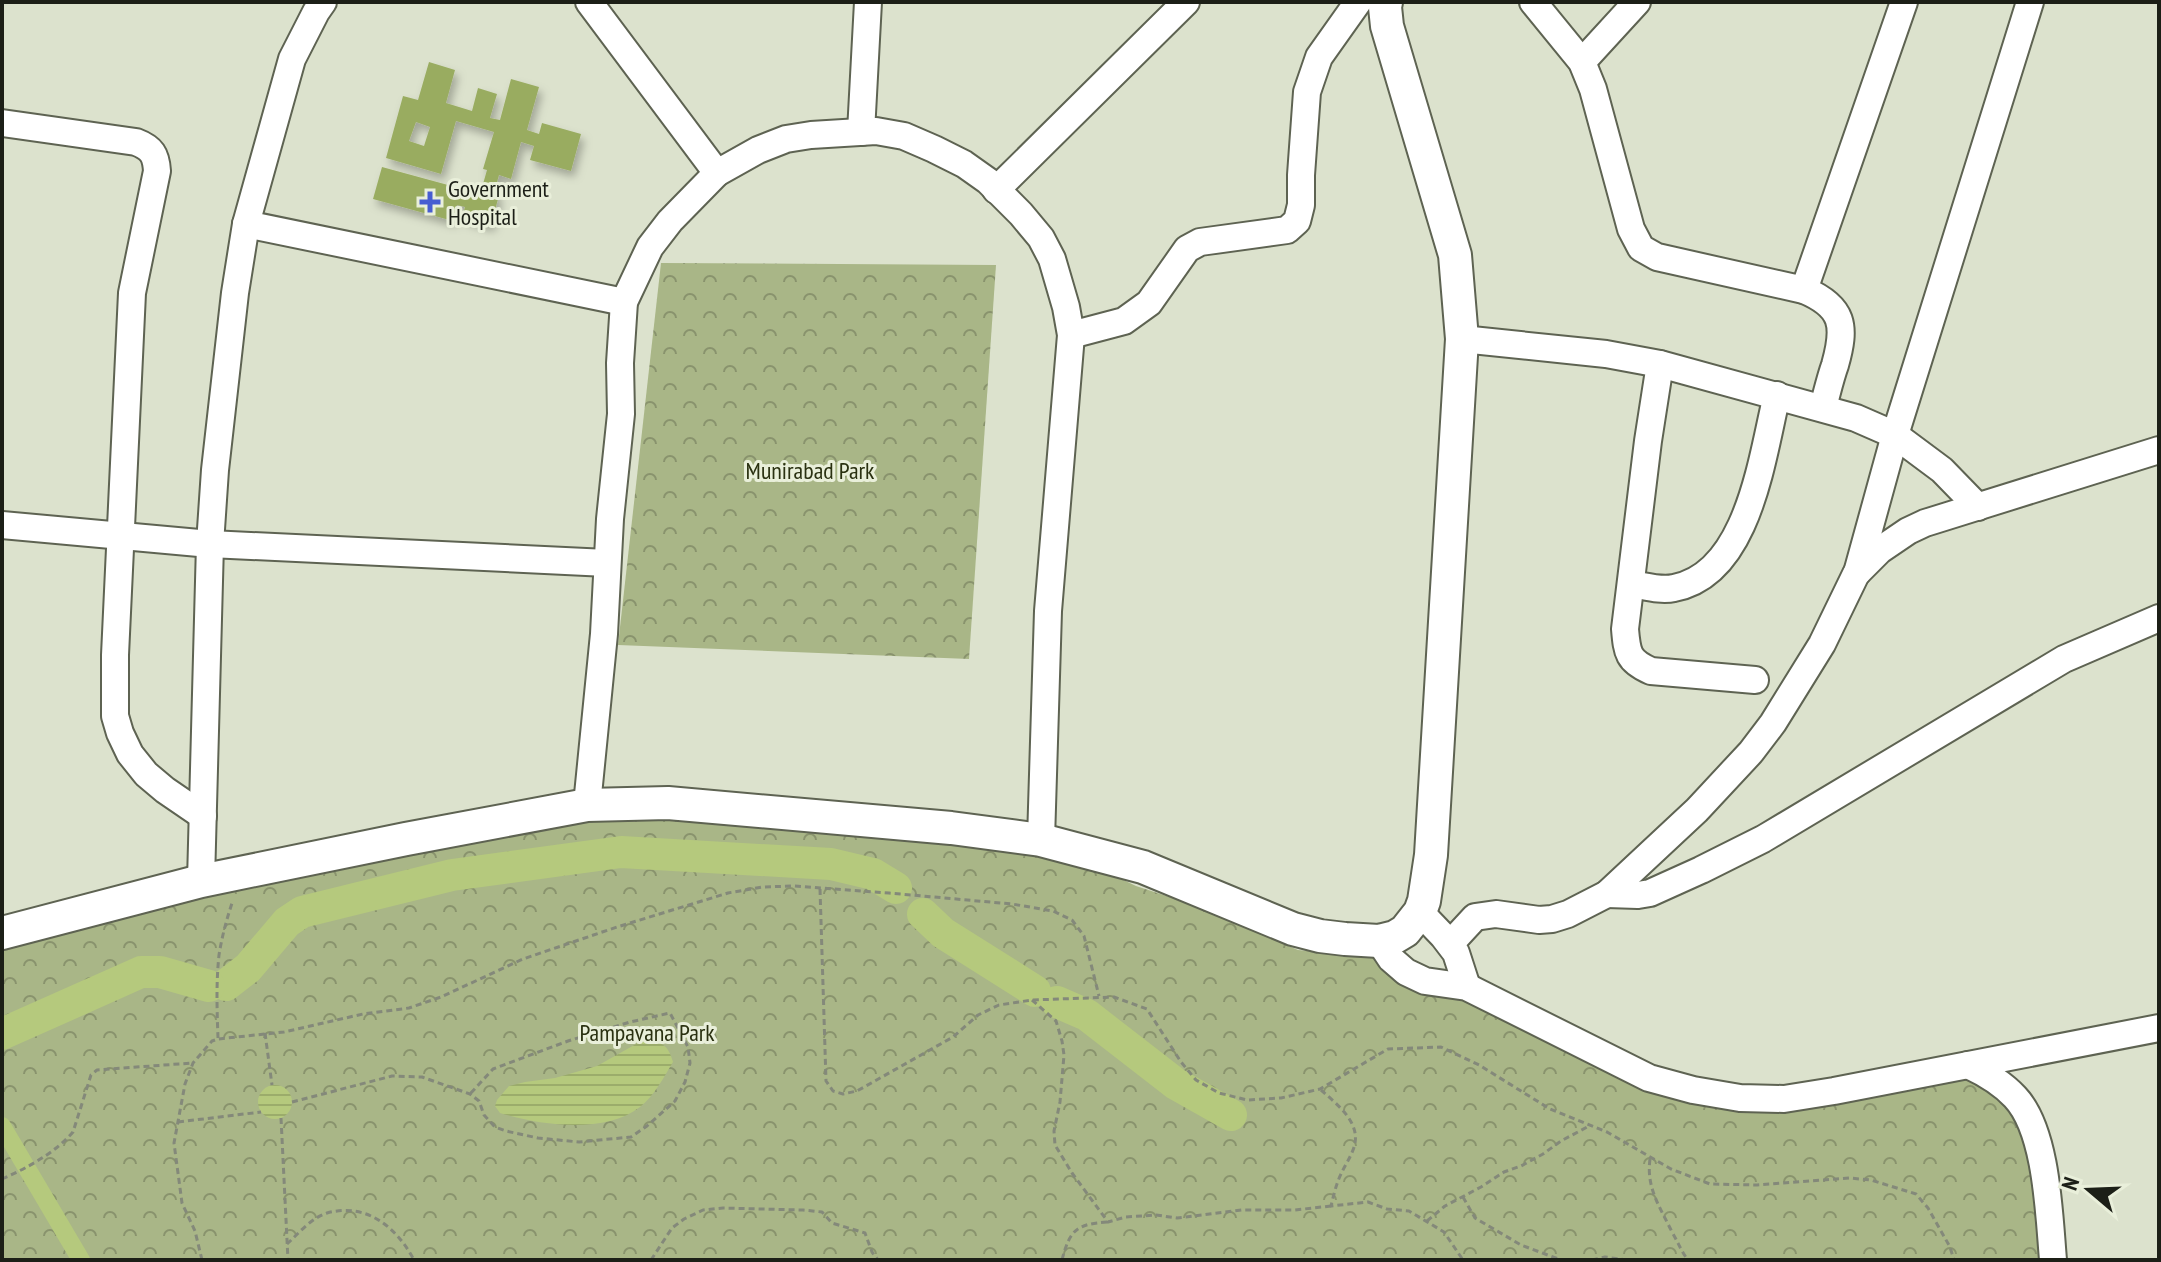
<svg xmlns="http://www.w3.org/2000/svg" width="2161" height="1262" font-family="'PT Sans Narrow',sans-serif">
  <defs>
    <pattern id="forest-crowns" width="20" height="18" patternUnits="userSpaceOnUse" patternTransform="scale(2)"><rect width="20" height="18" fill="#a9b687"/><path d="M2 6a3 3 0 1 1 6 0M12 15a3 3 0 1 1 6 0" fill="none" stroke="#89936d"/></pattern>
    <pattern id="water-rules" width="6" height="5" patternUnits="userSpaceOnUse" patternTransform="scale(2)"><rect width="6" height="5" fill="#b5c97d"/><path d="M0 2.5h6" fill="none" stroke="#9bac6b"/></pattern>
    <filter id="shadow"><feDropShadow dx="3.5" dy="6" stdDeviation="4" flood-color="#0004"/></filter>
  </defs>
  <rect width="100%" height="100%" fill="#dce2cd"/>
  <g fill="url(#forest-crowns)">
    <polygon points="661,263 996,265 969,659 618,645"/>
    <polygon points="587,805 1041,840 1136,886 1185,902 1298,950 1391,959 1549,1028 1740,1098 1968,1065 2028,1119 2048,1260 2,1260 2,933"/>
  </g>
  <g fill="url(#water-rules)">
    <path d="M645,1039C662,1043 668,1044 673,1062C664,1077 654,1096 640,1107C604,1135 540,1125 500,1113L495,1106L497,1100L509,1086L525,1082L555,1078L597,1066Z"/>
    <circle cx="275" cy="1102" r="17"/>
  </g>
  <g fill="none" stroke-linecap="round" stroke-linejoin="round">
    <polyline stroke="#b5c97d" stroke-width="18" points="2,1126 81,1260"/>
    <g stroke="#b5c97d" stroke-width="32">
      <polyline points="923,914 943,933 1035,991"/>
      <polyline points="226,985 248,968 287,922 302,912 452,875 621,852 831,864 873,874 896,888"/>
      <polyline points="1057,1002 1087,1015 1176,1084 1231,1115"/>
      <polyline points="2,1034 141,972 160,972 209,986"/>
    </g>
  </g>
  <path fill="#99ac61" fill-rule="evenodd" filter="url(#shadow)" d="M429,62L455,70L446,103L472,111L478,88L497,94L490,118L500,120L511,79L539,87L527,130L539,134L542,123L581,134L571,171L530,160L534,146L521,142L511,179L499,175L494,193L499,195L491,226L462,218L465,207L457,205L453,221L373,199L382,167L459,188L458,190L468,193L469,188L481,191L487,170L483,169L494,132L456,121L441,174L386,158L403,96L418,100ZM416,122L430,127L424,146L409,141Z"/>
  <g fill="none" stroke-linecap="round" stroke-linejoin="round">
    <defs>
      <g id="minor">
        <polyline points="589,2 717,173"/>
        <path d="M1533,2L1582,62L1593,89L1631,229L1641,248L1657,257L1804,290C1844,307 1846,326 1835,365C1830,379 1827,393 1823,407"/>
        <polyline points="1582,62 1637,2"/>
        <path d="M2,123L136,142C152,148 156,155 157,171L132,293L115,655V716L120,733L130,754L146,774L165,790L203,816"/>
        <polyline points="861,132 868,2"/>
        <polyline points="996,190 1186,2"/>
        <polyline points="246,224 624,302"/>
        <polyline points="1804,290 1904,2"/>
        <polyline points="1071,335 1124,321 1149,303 1187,249 1200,242 1287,230 1297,221 1301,205 1301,175 1307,92 1319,57 1358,2"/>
        <polyline points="1462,339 1606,354 1660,364 1856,418 1895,435 1942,470 1978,507"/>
        <path d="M1660,364L1648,441L1625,629C1627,653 1628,661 1651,671L1755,680"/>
        <polyline points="2,525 210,544 607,563"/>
        <polyline points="1857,573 1895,435 2030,2"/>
        <path d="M1631,584C1645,586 1660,591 1674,588C1749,574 1762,456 1777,395"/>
        <polyline points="587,805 604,634 610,519 621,414 620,363 624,302 650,247 670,221 717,173 758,150 786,139 811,135 876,131 904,136 934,149 964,164 988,181 1021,214 1041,238 1052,259 1066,307 1071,335 1048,611 1041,840"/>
        <polyline points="201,881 210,544 215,470 235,293 246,224 292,59 316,12 323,2"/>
        <polyline points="1607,894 1638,895 1650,893 1701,870 1763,839 2064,659 2159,618"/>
        <polyline points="1420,912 1443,936 1456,953 1467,987"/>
        <polyline points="1379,941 1391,959 1406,972 1425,981 1467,987 1649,1078 1693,1090 1740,1098 1784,1099 1834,1091 2159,1028"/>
        <polyline points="1450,944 1475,917 1496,914 1539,920 1552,919 1568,914 1607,894 1697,810 1751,752 1773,723 1822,644 1856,574 1880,550 1908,531 1925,523 2159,450"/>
        <path d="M1968,1065C1985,1073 2002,1083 2015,1097C2047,1131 2049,1214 2053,1260"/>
      </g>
      <polyline id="major" points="2,933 201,881 406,839 587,805 668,803 951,828 1041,840 1143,867 1293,929 1320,936 1345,939 1379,941 1395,937 1405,931 1420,912 1424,901 1431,855 1462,339 1455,255 1387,26 1385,7 1386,2"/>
    </defs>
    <use href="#minor" stroke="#5e6352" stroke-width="30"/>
    <use href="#major" stroke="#5e6352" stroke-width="36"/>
    <g stroke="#84897a" stroke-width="3" stroke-dasharray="6 4" stroke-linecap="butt">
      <polyline points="820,889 826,1081 833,1091 843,1094 857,1091 953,1037 978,1015 999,1005 1032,1000 1114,997 1147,1009 1181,1062 1196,1080 1219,1093 1247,1100 1281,1098 1320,1089 1388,1049 1441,1047 1479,1065 1550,1109 1607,1132 1671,1169 1710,1184 1757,1185 1849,1178 1871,1180 1916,1194 1928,1208 1950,1247 1954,1260"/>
      <polyline points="1032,1000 1056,1021 1062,1041 1064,1055 1060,1102 1054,1131 1055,1145 1072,1173 1108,1222 1126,1217 1156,1215 1177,1218 1242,1210 1295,1210 1331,1206"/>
      <polyline points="265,1033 272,1085"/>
      <path d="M218,1038C217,1011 216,983 219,955C222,936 227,918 233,900"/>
      <path d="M1321,1090C1330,1098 1341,1107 1348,1117C1366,1143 1347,1157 1338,1181C1335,1189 1333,1198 1331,1206L1368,1202L1387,1209L1409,1211L1444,1232L1463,1260"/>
      <polyline points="292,1102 392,1076 422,1077 470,1094 479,1101 484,1115 495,1127 506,1131 538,1138 579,1142 631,1137 647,1126 675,1101 685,1082 690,1063 688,1047 670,1013 630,1022 568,1041 493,1069 470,1094"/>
      <polyline points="281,1118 288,1260"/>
      <polyline points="178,1122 261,1112"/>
      <path d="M1650,1159C1646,1188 1660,1207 1672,1232C1678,1242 1681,1251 1688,1260"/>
      <path d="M2,1179C27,1168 55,1153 73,1132L91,1075L97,1070L192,1063"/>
      <polyline points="1463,1197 1475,1218 1521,1245 1561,1260"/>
      <polyline points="1427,1221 1445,1206 1481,1187 1504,1172 1521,1166 1543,1154 1561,1141 1589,1126"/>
      <path d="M287,1244C299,1233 311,1218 327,1213C367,1202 397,1228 414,1260"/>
      <polyline points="202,1260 195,1231 182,1203 174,1143 185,1084 193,1063 212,1041 218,1039 284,1032 363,1014 409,1008 441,997 523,959 617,927 728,893 762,887 794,886 889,893 1012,904 1053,911 1072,920 1084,936 1099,996"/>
      <polyline points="651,1260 672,1228 684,1219 703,1210 723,1208 803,1210 822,1212 832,1223 865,1233 872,1252 878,1260"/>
      <path d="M1062,1260C1070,1229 1077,1224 1108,1222"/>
      <polyline points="1592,1260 1605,1257 1627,1260"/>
    </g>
    <use href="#minor" stroke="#fff" stroke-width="26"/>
    <use href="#major" stroke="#fff" stroke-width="32"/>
  </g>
  <path fill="#475dd1" stroke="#e9efda" stroke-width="3" d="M426 190h8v8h8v8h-8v8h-8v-8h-8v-8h8z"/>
  <g text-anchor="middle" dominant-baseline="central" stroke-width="6" stroke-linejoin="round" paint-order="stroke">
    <g font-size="24" fill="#1c1f17" stroke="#e9efda" text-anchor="start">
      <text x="448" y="188">Government<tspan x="448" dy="28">Hospital</tspan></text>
    </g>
    <g font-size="24" fill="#2a3111" stroke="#e9efda">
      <text x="810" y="470">Munirabad Park</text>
      <text x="647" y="1032">Pampavana Park</text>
    </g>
  </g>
  <rect width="2161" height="1262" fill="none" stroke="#1c1f17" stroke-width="8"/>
  <g transform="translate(2089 1190) rotate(289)" stroke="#e9efda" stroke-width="6" paint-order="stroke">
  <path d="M0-6L14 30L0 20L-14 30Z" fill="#1c1f17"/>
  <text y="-12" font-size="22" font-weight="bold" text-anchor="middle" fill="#1c1f17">N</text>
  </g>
</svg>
